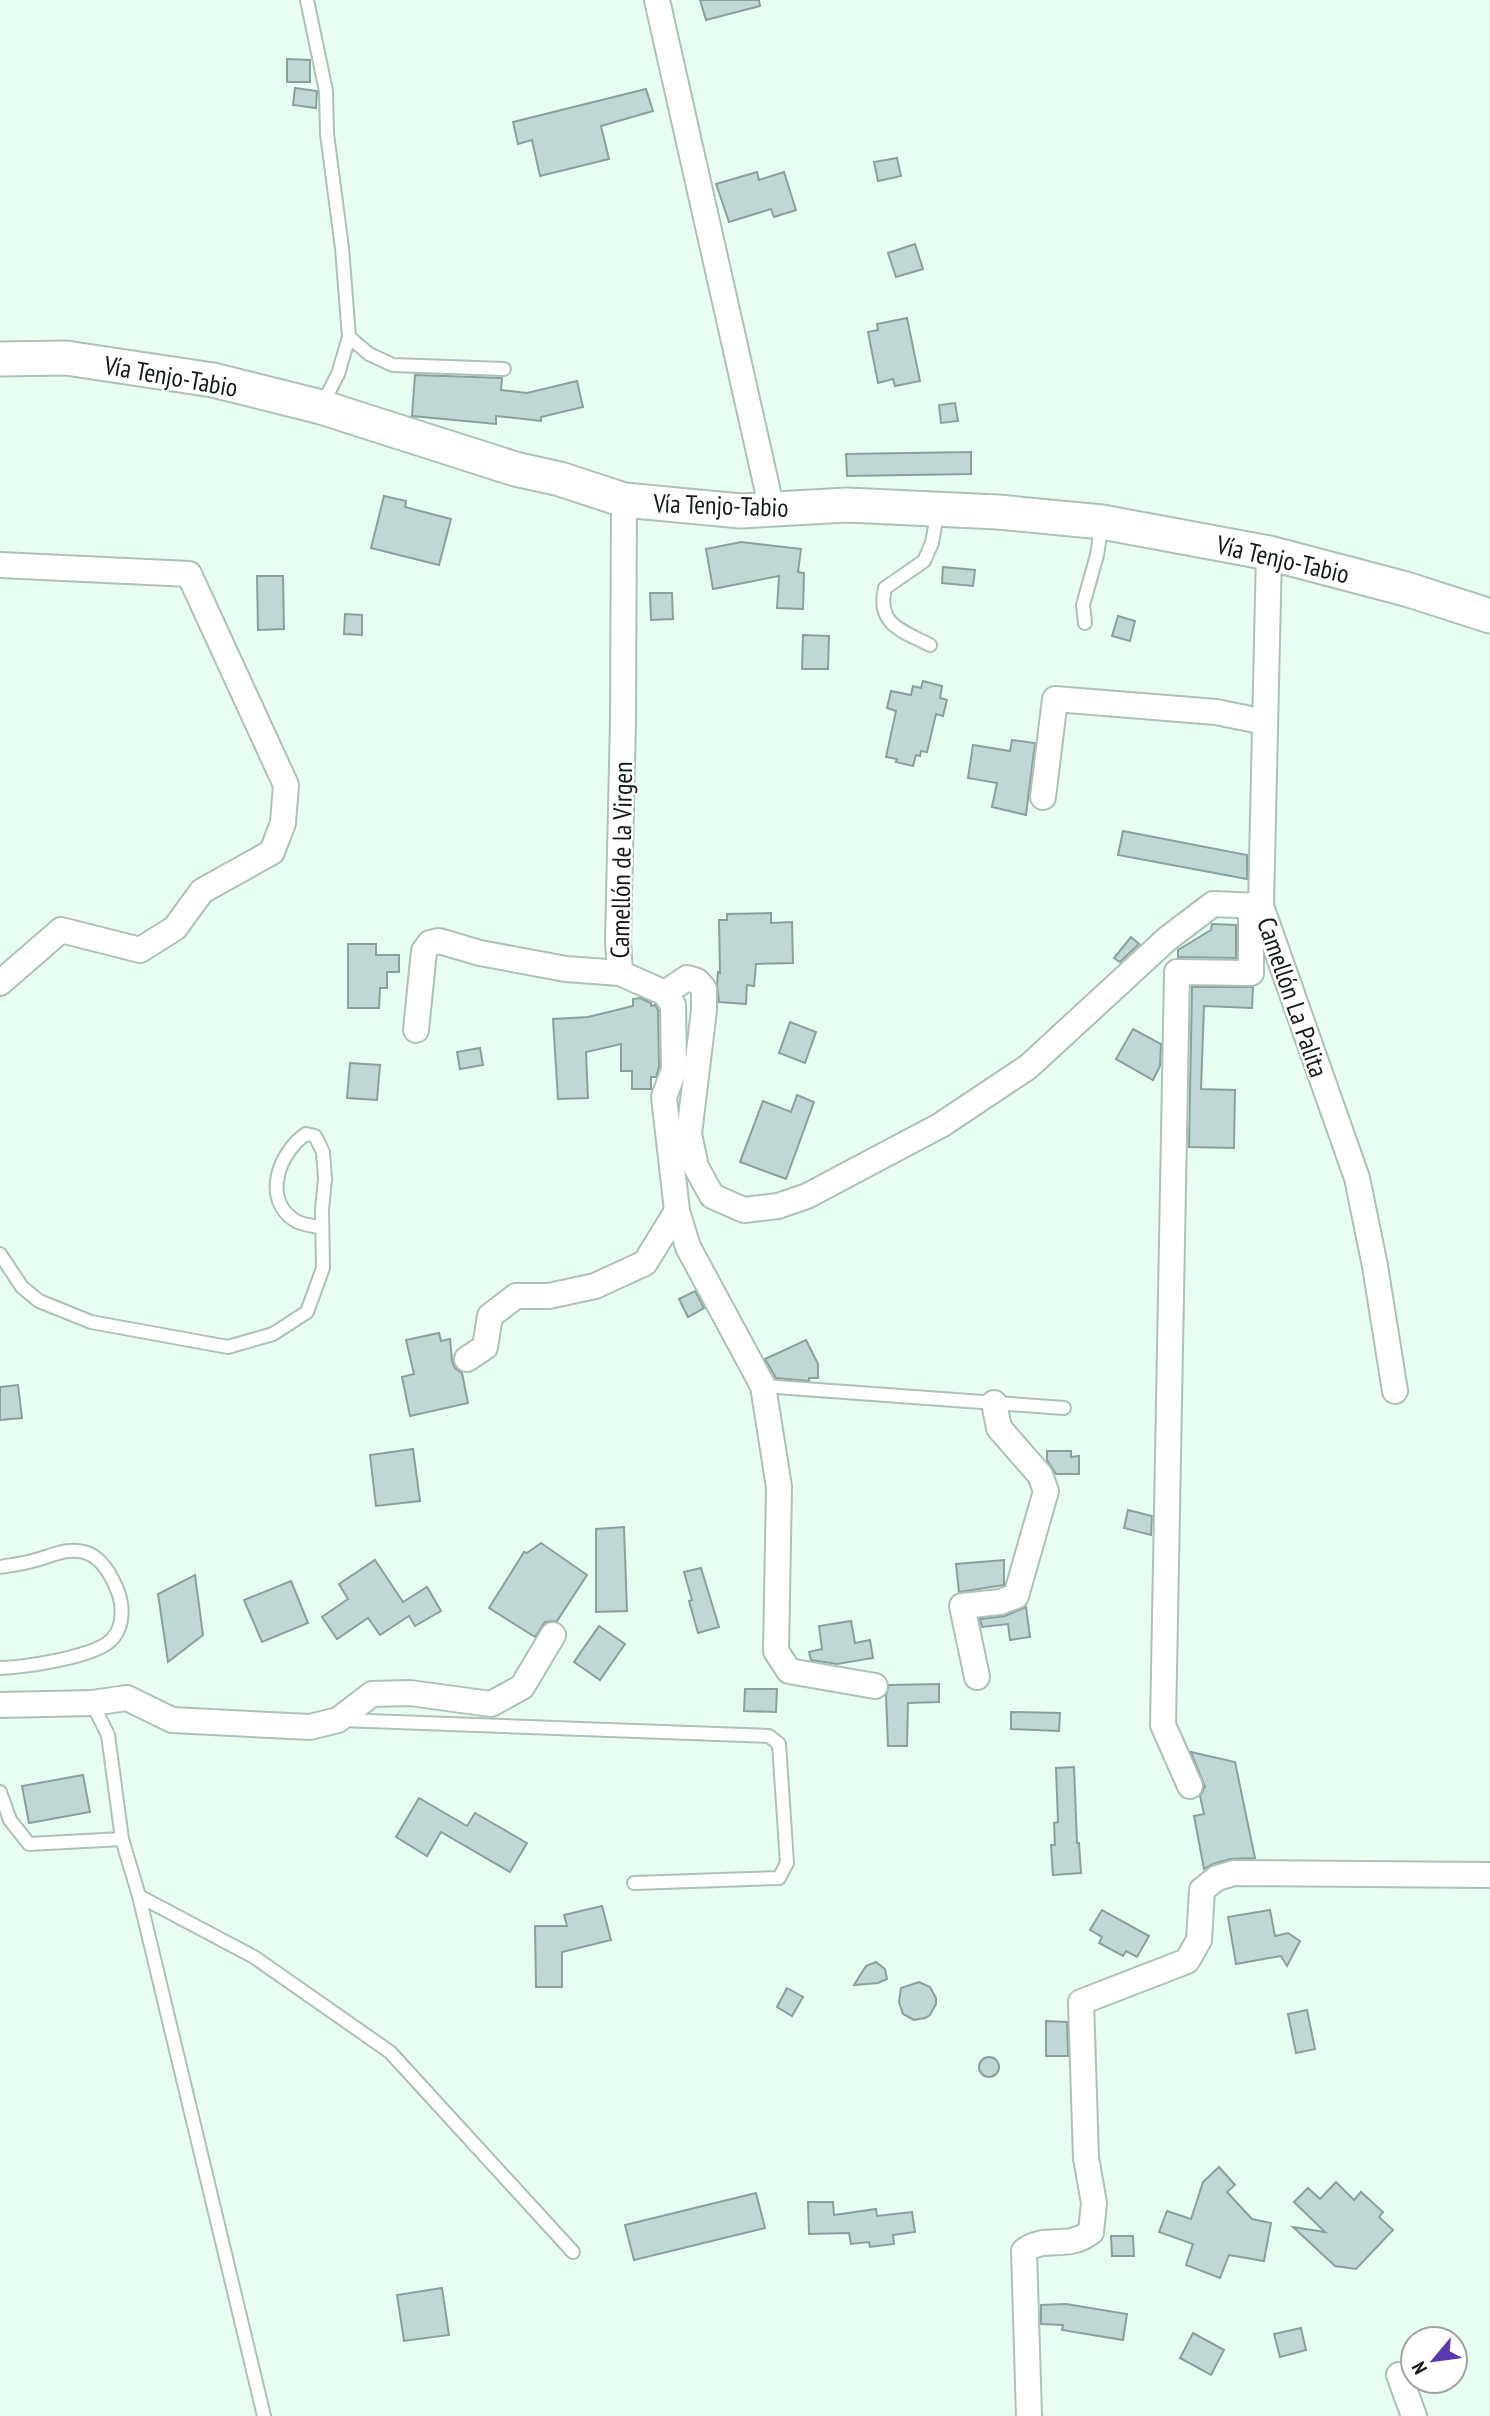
<svg xmlns="http://www.w3.org/2000/svg" width="1490" height="2416" font-family="'PT Sans Narrow',sans-serif">
  <rect width="100%" height="100%" fill="#e9fef3"/>
  <g fill="#c0d8d5" stroke="#89a09e" stroke-width="2">
    <polygon points="700,0 759,0 760,6 706,20"/>
    <polygon points="287,59 310,60 310,82 287,82"/>
    <polygon points="295,88 317,91 316,108 293,105"/>
    <polygon points="646,89 653,111 601,126 609,159 540,176 532,140 518,144 513,122"/>
    <polygon points="897,158 901,176 878,181 874,162"/>
    <polygon points="757,172 759,180 784,172 796,210 774,217 771,209 729,222 716,184"/>
    <polygon points="915,244 923,269 896,277 888,253"/>
    <polygon points="907,318 920,381 895,386 893,379 878,383 868,332 878,330 877,324"/>
    <polygon points="415,375 502,378 501,390 527,393 577,381 583,407 541,417 541,421 496,416 496,424 412,416"/>
    <polygon points="955,403 958,421 941,423 939,405"/>
    <polygon points="971,452 971,474 847,476 846,454"/>
    <polygon points="384,496 406,501 405,507 451,519 439,565 371,548"/>
    <polygon points="741,542 801,549 798,572 804,573 803,609 777,608 779,576 713,589 706,549"/>
    <polygon points="943,567 975,570 973,586 942,583"/>
    <polygon points="257,576 283,576 284,629 258,630"/>
    <polygon points="650,593 672,593 673,619 651,620"/>
    <polygon points="345,614 362,615 362,635 344,634"/>
    <polygon points="1118,616 1135,621 1130,641 1112,636"/>
    <polygon points="803,635 829,636 828,669 802,669"/>
    <polygon points="923,681 942,686 940,698 947,700 943,716 936,714 927,752 921,751 920,756 916,755 913,766 896,762 897,759 886,757 896,711 887,708 891,691 911,695 913,686 921,688"/>
    <polygon points="1012,740 1035,743 1026,815 992,807 997,783 968,778 973,745 1010,751"/>
    <polygon points="1123,831 1247,855 1247,879 1118,855"/>
    <polygon points="771,913 771,923 792,922 793,963 756,964 754,986 747,985 746,1004 719,1002 717,984 718,972 720,973 719,920 727,920 727,914"/>
    <polygon points="1212,924 1236,925 1236,958 1178,957 1178,950 1211,930"/>
    <polygon points="1131,937 1139,944 1120,962 1114,958"/>
    <polygon points="348,944 376,944 376,955 399,955 399,972 387,972 387,988 380,988 379,1008 348,1008"/>
    <polygon points="1192,987 1253,987 1252,1008 1204,1006 1201,1089 1235,1090 1234,1148 1189,1147"/>
    <polygon points="640,998 651,1003 651,1006 655,1005 658,1010 659,1067 656,1077 651,1077 651,1089 632,1089 632,1071 621,1071 621,1044 586,1052 588,1098 558,1099 553,1019 588,1017 633,1006 633,999"/>
    <polygon points="790,1022 816,1032 805,1063 779,1053"/>
    <polygon points="1133,1029 1161,1044 1160,1066 1153,1080 1116,1059"/>
    <polygon points="480,1048 483,1065 460,1069 457,1052"/>
    <polygon points="350,1063 380,1065 377,1100 347,1098"/>
    <polygon points="797,1095 814,1102 786,1179 740,1162 763,1101 791,1112"/>
    <polygon points="695,1291 704,1308 688,1317 679,1299"/>
    <polygon points="439,1333 441,1341 450,1339 452,1361 455,1368 462,1373 468,1403 410,1416 402,1377 414,1374 406,1340"/>
    <polygon points="806,1340 818,1364 818,1378 809,1378 809,1381 776,1378 765,1359"/>
    <polygon points="18,1385 22,1418 0,1420 0,1387"/>
    <polygon points="413,1449 420,1501 376,1506 370,1455"/>
    <polygon points="1047,1451 1071,1451 1071,1457 1079,1456 1079,1474 1056,1474 1047,1460"/>
    <polygon points="1128,1510 1152,1516 1151,1535 1124,1528"/>
    <polygon points="624,1527 627,1611 596,1612 596,1529"/>
    <polygon points="541,1543 587,1575 557,1621 545,1622 535,1637 489,1608 524,1552 527,1553"/>
    <polygon points="375,1560 403,1602 427,1587 441,1611 415,1626 409,1616 380,1635 368,1618 337,1639 322,1617 348,1599 339,1584"/>
    <polygon points="1004,1560 1004,1585 959,1592 956,1564"/>
    <polygon points="701,1568 719,1627 698,1633 689,1601 692,1600 684,1572"/>
    <polygon points="195,1575 203,1635 168,1662 158,1594"/>
    <polygon points="291,1581 308,1623 262,1642 244,1600"/>
    <polygon points="1026,1607 1030,1637 1010,1640 1008,1624 982,1627 980,1619 1005,1616"/>
    <polygon points="851,1621 855,1643 870,1640 873,1658 837,1664 811,1660 809,1652 822,1649 819,1626"/>
    <polygon points="599,1626 625,1644 600,1680 574,1662"/>
    <polygon points="939,1684 939,1702 908,1703 907,1746 888,1746 886,1695 889,1685"/>
    <polygon points="745,1689 777,1689 776,1712 744,1711"/>
    <polygon points="1011,1712 1060,1713 1059,1731 1011,1729"/>
    <polygon points="1191,1752 1235,1762 1255,1858 1230,1859 1213,1864 1204,1869 1194,1816 1204,1814 1200,1796 1205,1787"/>
    <polygon points="1074,1767 1077,1843 1079,1843 1081,1873 1053,1875 1051,1845 1055,1845 1054,1823 1058,1822 1056,1768"/>
    <polygon points="83,1775 90,1812 29,1823 22,1786"/>
    <polygon points="419,1798 467,1826 475,1813 527,1843 510,1872 441,1832 427,1856 396,1837"/>
    <polygon points="602,1906 611,1940 562,1952 562,1987 536,1987 535,1926 567,1926 564,1915"/>
    <polygon points="1102,1910 1149,1936 1137,1957 1126,1951 1123,1956 1099,1943 1102,1937 1090,1930"/>
    <polygon points="1270,1910 1275,1936 1288,1933 1300,1941 1287,1966 1281,1956 1236,1964 1228,1917"/>
    <polygon points="876,1962 885,1969 887,1979 878,1983 854,1985 866,1966"/>
    <polygon points="919,1982 930,1987 936,1998 936,2004 930,2015 925,2018 914,2020 903,2014 899,2002 901,1988"/>
    <polygon points="787,1988 803,1997 792,2016 777,2007"/>
    <polygon points="1307,2010 1315,2049 1296,2053 1288,2014"/>
    <polygon points="1046,2021 1067,2022 1068,2056 1046,2056"/>
    <circle cx="989" cy="2067" r="10"/>
    <polygon points="1219,2167 1235,2185 1227,2192 1252,2219 1271,2223 1264,2261 1229,2255 1220,2278 1186,2265 1193,2244 1159,2232 1167,2211 1191,2219 1203,2182"/>
    <polygon points="1336,2182 1354,2200 1361,2192 1383,2212 1379,2217 1393,2230 1356,2269 1335,2266 1293,2227 1325,2232 1294,2202 1308,2188 1320,2199"/>
    <polygon points="756,2193 765,2228 634,2260 625,2225"/>
    <polygon points="808,2202 833,2202 834,2215 876,2209 877,2216 912,2212 915,2232 893,2235 894,2244 870,2247 869,2242 851,2244 849,2233 809,2234"/>
    <polygon points="1111,2236 1133,2236 1134,2256 1112,2256"/>
    <polygon points="442,2288 449,2335 404,2341 397,2295"/>
    <polygon points="1066,2304 1127,2314 1123,2340 1062,2330 1063,2325 1041,2324 1041,2305"/>
    <polygon points="1301,2328 1306,2350 1280,2357 1274,2334"/>
    <polygon points="1193,2333 1224,2350 1211,2375 1180,2358"/>
  </g>
  <g fill="none" stroke-linecap="round" stroke-linejoin="round">
    <defs>
      <g id="service">
        <polyline points="307,0 326,91 327,134 342,248 349,337 338,374 321,407"/>
        <polyline points="349,337 369,354 393,365 504,369"/>
        <polyline points="1085,623 1083,605 1097,555 1102,522"/>
        <path d="M930,645C903,631 876,625 885,588L924,561L932,543L938,509"/>
        <path d="M0,1254L22,1287L39,1301L91,1322L228,1347L273,1334L307,1312L323,1268L322,1210L325,1179L323,1152L315,1136L306,1134C279,1152 261,1200 296,1221C303,1225 315,1226 322,1228"/>
        <polyline points="763,1386 1064,1408"/>
        <path d="M0,1567C11,1565 22,1564 32,1561C50,1557 65,1547 84,1552C100,1556 110,1573 116,1587C123,1602 125,1624 113,1638C98,1657 25,1667 0,1668"/>
        <polyline points="92,1703 108,1735 122,1839 139,1896 264,2416"/>
        <polyline points="342,1720 769,1736 779,1744 787,1863 779,1878 634,1883"/>
        <polyline points="0,1792 10,1820 29,1844 122,1839"/>
        <polyline points="139,1896 254,1957 390,2052 573,2252"/>
      </g>
      <g id="minor">
        <polyline points="657,0 772,510"/>
        <polyline points="1269,553 1261,906 1357,1178 1375,1266 1395,1391"/>
        <polyline points="0,565 189,574 286,785 283,823 272,852 202,891 175,928 140,950 61,930 0,983"/>
        <polyline points="1043,797 1055,699 1216,712 1265,722"/>
        <polyline points="620,973 618,941 623,720 624,500"/>
        <polyline points="665,993 687,978 697,981 704,989 704,1010 689,1134 696,1167 712,1196 744,1210 778,1206 807,1196 941,1125 1028,1067 1167,939 1213,904 1261,906"/>
        <polyline points="416,1030 424,951 430,943 439,941 480,953 566,969 620,973 665,993 673,1005 674,1070 664,1097 677,1211 688,1247 763,1386 779,1487 776,1651 789,1671 875,1686"/>
        <polyline points="467,1359 485,1347 490,1316 516,1296 549,1296 595,1286 645,1263 677,1211"/>
        <polyline points="977,1677 962,1606 1000,1602 1016,1596 1046,1491 1040,1475 999,1428 994,1403"/>
        <polyline points="0,1705 92,1703 127,1698 172,1720 310,1727 338,1720 372,1694 410,1693 491,1704 522,1687 553,1635"/>
        <polyline points="1190,1786 1163,1725 1177,972 1251,973 1251,905"/>
        <polyline points="1399,2375 1414,2416"/>
        <path d="M1029,2416L1024,2251C1046,2234 1066,2251 1091,2232L1094,2203L1086,2158L1081,2002L1187,1961L1199,1940L1202,1890L1217,1878L1234,1873L1490,1875"/>
      </g>
      <polyline id="secondary" points="0,359 66,358 213,380 321,407 515,469 560,479 624,500 741,511 847,505 998,512 1102,522 1269,553 1406,589 1490,616"/>
    </defs>
    <use href="#service" stroke="#adc1b6" stroke-width="16"/>
    <use href="#minor" stroke="#adc1b6" stroke-width="28"/>
    <use href="#secondary" stroke="#adc1b6" stroke-width="37"/>
    <use href="#service" stroke="#fff" stroke-width="12"/>
    <use href="#minor" stroke="#fff" stroke-width="24"/>
    <use href="#secondary" stroke="#fff" stroke-width="33"/>
  </g>
  <g text-anchor="middle" dominant-baseline="central" stroke-width="5" stroke-linejoin="round" paint-order="stroke">
    <g font-size="26" fill="#131a17" stroke="#fff">
      <text transform="translate(171 376) rotate(10)">Vía Tenjo-Tabio</text>
      <text transform="translate(721 505) rotate(2)">Vía Tenjo-Tabio</text>
      <text transform="translate(1283 559) rotate(13)">Vía Tenjo-Tabio</text>
      <text transform="translate(621 860) rotate(-89)">Camellón de la Virgen</text>
      <text transform="translate(1293 997) rotate(71)">Camellón La Palita</text>
    </g>
  </g>
  <g transform="translate(1434 2360) rotate(241)"><circle r="33" fill="#ffffff" stroke="#a1a3a2" stroke-width="2"/>
  <path d="M0-5L12 26L0 18L-12 26Z" fill="#5d37af"/>
  <text y="-10" font-size="19" font-weight="bold" text-anchor="middle" fill="#131a17">N</text>
  </g>
</svg>
